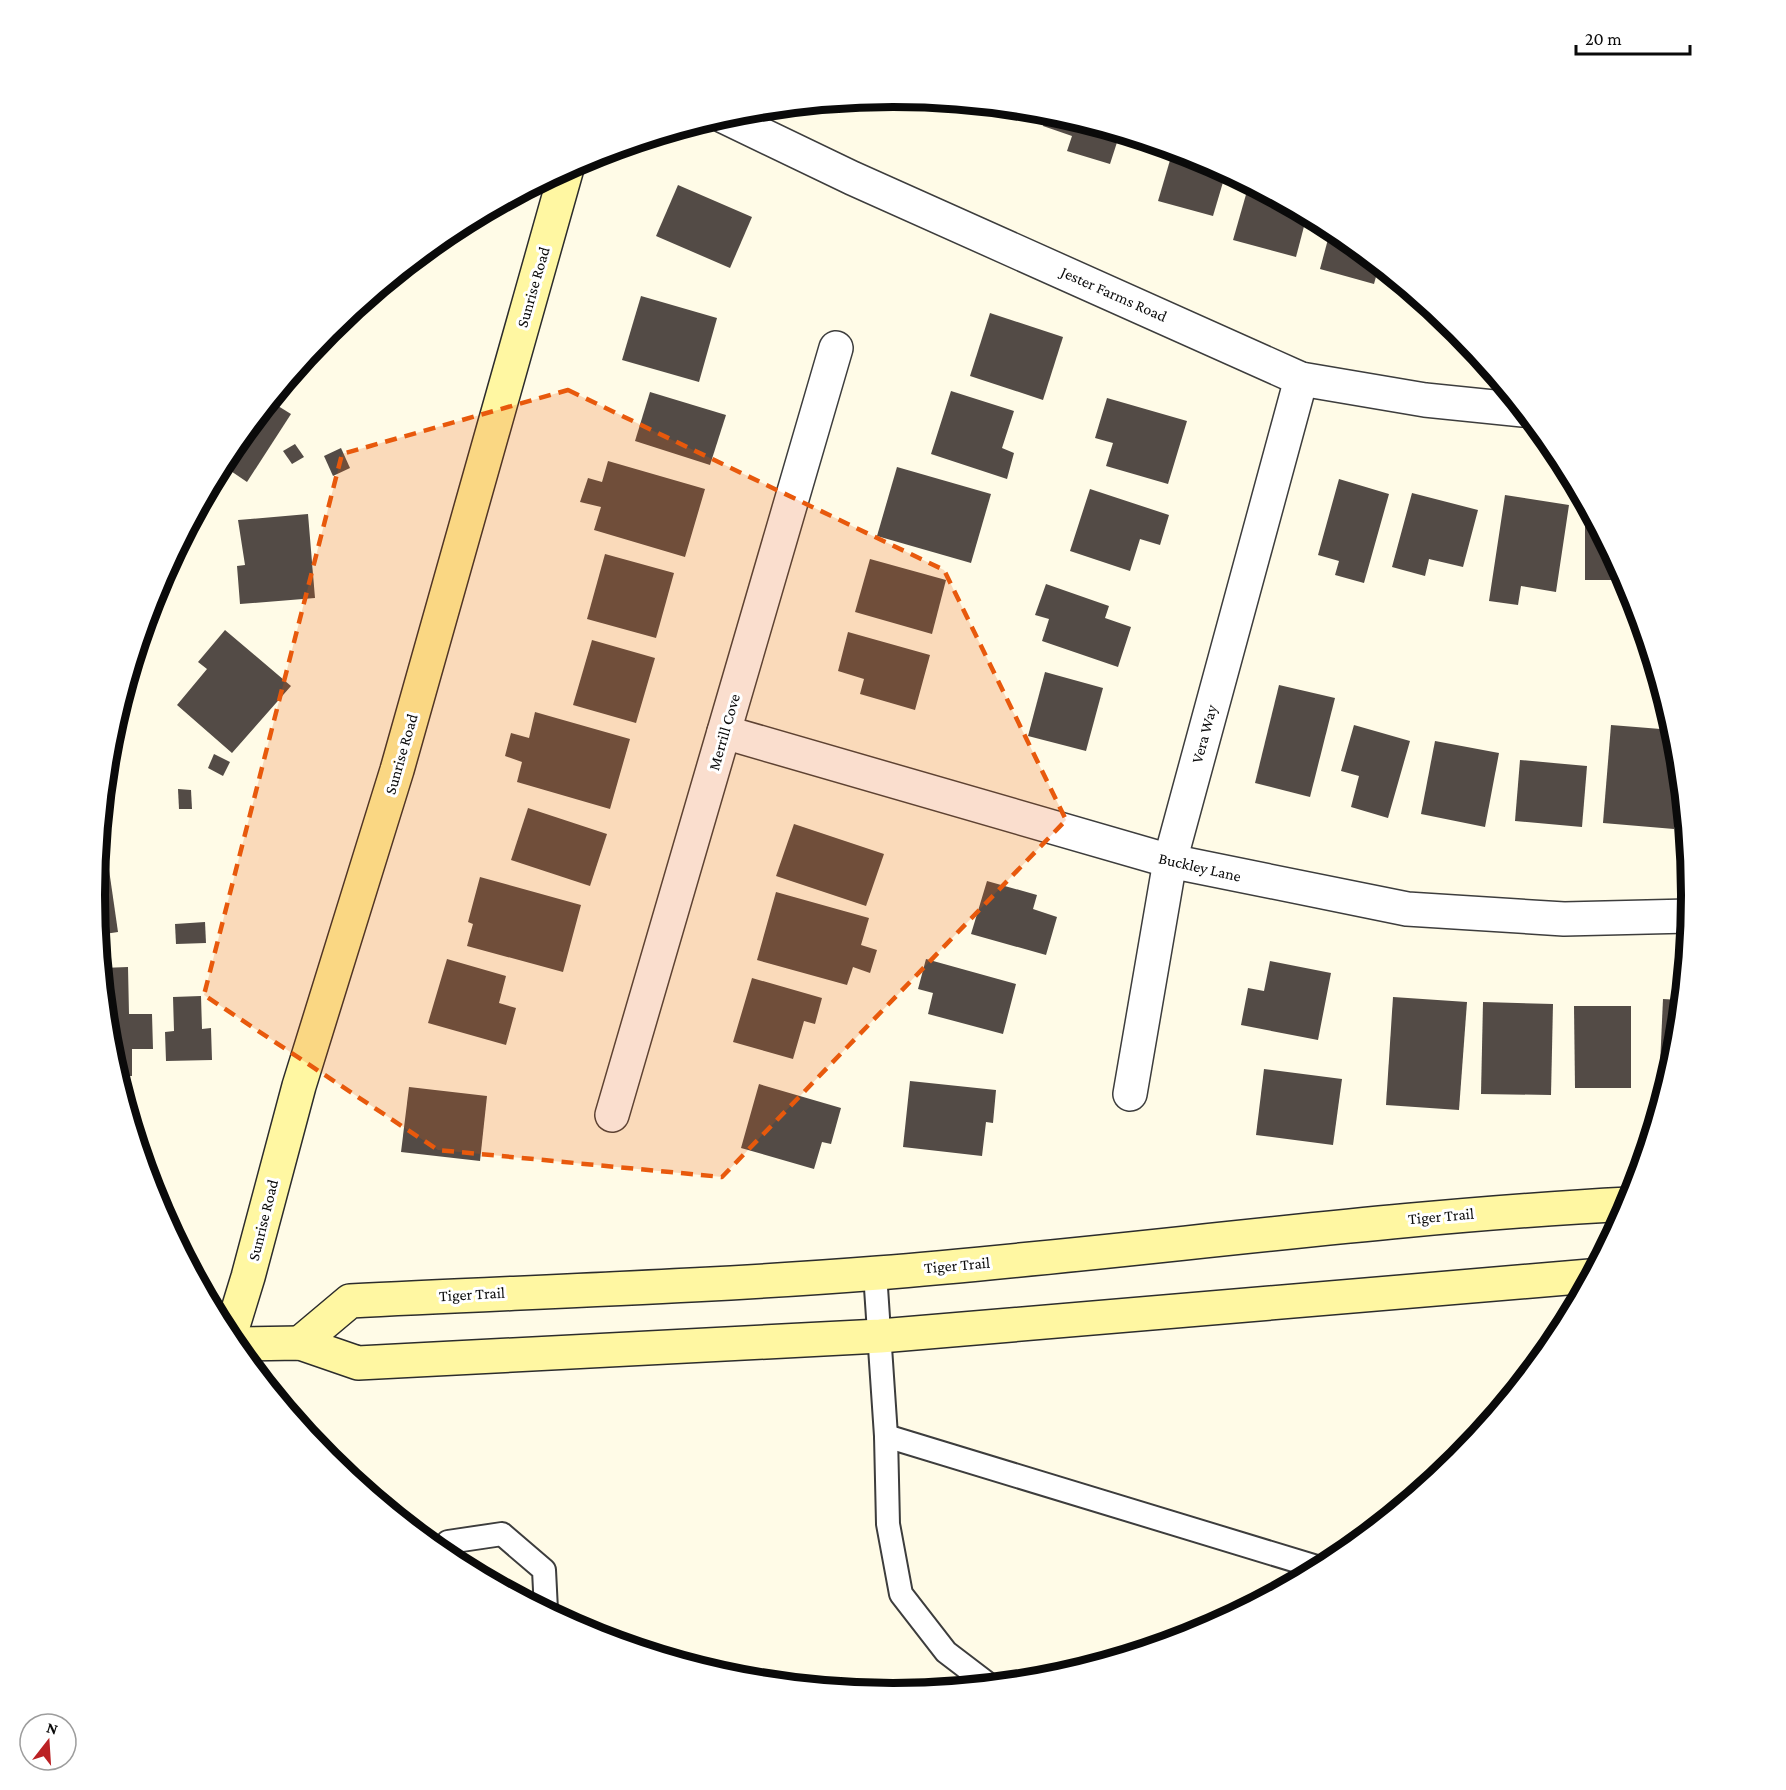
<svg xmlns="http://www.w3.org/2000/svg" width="1786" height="1790" font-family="'Crimson Pro',serif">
  <rect width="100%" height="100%" fill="#fffbe7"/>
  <g fill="#534b46">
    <polygon points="1047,112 1120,133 1110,164 1067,151 1072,136 1043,126"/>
    <polygon points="1173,150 1199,157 1226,172 1213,216 1158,201"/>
    <polygon points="1249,184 1307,215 1296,257 1233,240"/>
    <polygon points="678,185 752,217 730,268 656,236"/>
    <polygon points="1331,228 1379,266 1374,284 1320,269"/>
    <polygon points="641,296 717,318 699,382 622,360"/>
    <polygon points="990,313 1063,337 1043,400 970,376"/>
    <polygon points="951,391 1014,411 1002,448 1014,453 1007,479 931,454"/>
    <polygon points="650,392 726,415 710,465 635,441"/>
    <polygon points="1107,398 1187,421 1168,484 1106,466 1113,443 1095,438"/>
    <polygon points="270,401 291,414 247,482 222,465 229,451"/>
    <polygon points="295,444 304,457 292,464 283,451"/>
    <polygon points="341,448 350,468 333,476 324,456"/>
    <polygon points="608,461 705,489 685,557 594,530 601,507 580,502 588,478 602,482"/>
    <polygon points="897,467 991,494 971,563 877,536"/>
    <polygon points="1339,479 1389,494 1364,583 1335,575 1339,561 1318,555"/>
    <polygon points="1090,489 1169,515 1160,545 1140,539 1130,571 1070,551"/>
    <polygon points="1412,493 1478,510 1463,567 1429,559 1425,576 1392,567"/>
    <polygon points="1505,495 1569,505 1556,592 1521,586 1518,605 1489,601"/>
    <polygon points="308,514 315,598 240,604 237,566 245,565 238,520"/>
    <polygon points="1585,516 1591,516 1626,580 1585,580"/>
    <polygon points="605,554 674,573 656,638 587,619"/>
    <polygon points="870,559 946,580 932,634 855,612"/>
    <polygon points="1046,584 1109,606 1105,618 1131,627 1118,667 1042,641 1049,619 1035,615"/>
    <polygon points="225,630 291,686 232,753 177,705 207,669 198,662"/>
    <polygon points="848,632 930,655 915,710 860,694 864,679 838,671"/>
    <polygon points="592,640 655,658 636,723 573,705"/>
    <polygon points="1045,672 1103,688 1086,751 1028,736"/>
    <polygon points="1279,685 1335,698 1310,797 1255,783"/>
    <polygon points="535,712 630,739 610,809 517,782 522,762 505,756 511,733 529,738"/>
    <polygon points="1354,725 1410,741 1388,818 1351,807 1359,776 1341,771"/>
    <polygon points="1611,725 1673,730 1679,766 1674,829 1603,823"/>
    <polygon points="1435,741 1499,753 1485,827 1421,814"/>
    <polygon points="214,754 230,762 223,776 208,768"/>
    <polygon points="1520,760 1587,766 1582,827 1515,821"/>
    <polygon points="178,789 191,790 192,809 179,809"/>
    <polygon points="528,808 607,834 590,886 511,860"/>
    <polygon points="794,824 884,854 866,906 776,876"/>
    <polygon points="104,835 118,932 98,935 95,895 100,836"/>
    <polygon points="480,877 581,905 563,972 467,946 473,924 468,922"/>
    <polygon points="987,881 1037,895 1033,909 1057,917 1046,955 971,934"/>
    <polygon points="776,892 869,918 861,945 877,950 870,973 853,967 847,985 757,960"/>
    <polygon points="205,922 206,943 176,944 175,924"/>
    <polygon points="447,959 506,976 499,1003 516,1008 506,1045 428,1023"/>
    <polygon points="926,959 1016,984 1003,1034 928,1014 933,993 918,989"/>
    <polygon points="1270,961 1331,973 1318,1040 1241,1025 1248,988 1264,991"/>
    <polygon points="128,967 129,1014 152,1014 153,1049 132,1049 132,1076 118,1076 110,1050 102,968"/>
    <polygon points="752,978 822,998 815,1024 804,1021 793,1059 733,1042"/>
    <polygon points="201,996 202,1029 211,1028 212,1060 166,1061 165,1032 174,1031 173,997"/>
    <polygon points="1393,997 1467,1002 1459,1110 1386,1105"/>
    <polygon points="1663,999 1681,1000 1676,1051 1658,1109"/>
    <polygon points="1483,1002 1553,1004 1551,1095 1481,1094"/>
    <polygon points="1574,1006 1631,1006 1631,1088 1575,1088"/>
    <polygon points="1264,1069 1342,1079 1333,1145 1256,1135"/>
    <polygon points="910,1081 996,1090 993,1123 986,1122 982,1156 903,1147"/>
    <polygon points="759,1084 841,1108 831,1144 822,1142 814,1169 741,1148"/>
    <polygon points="409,1087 487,1096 480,1161 401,1152"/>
  </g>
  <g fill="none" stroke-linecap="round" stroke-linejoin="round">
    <defs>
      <g id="lane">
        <polyline points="875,1273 886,1436 888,1524 901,1594 946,1652 988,1684"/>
        <polyline points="886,1436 1320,1568"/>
        <polyline points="441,1552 448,1542 502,1534 544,1570 546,1610"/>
      </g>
      <g id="street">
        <polyline points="723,116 852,178 1301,379 1425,400 1523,410"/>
        <polyline points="724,732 1170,861 1407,909 1564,919 1689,916"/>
        <polyline points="1130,1094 1170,861 1301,379"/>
        <polyline points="612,1115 836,348"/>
      </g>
      <g id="secondary">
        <polyline points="229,1339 248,1277 299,1086 397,770 567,168"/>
        <path d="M300,1343L350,1301C525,1292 702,1287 878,1273C1128,1253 1378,1217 1629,1204"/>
        <polyline points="233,1344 300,1343 358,1363 880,1336 1590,1276"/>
      </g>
    </defs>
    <use href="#lane" stroke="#3d3d3d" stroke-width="26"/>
    <use href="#street" stroke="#3d3d3d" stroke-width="36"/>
    <use href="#secondary" stroke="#2c2c2c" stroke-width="36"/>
    <use href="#lane" stroke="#fff" stroke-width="22"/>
    <use href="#street" stroke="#fff" stroke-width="33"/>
    <use href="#secondary" stroke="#fff7a2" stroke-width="33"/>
  </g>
  <path fill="#e8590c" fill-opacity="0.2" stroke="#e8590c" stroke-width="4.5" stroke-dasharray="12 8" stroke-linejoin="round" d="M568,390L944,570L1066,820L722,1177L438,1150L204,995L342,454Z"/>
  <g text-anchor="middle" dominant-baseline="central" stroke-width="6" stroke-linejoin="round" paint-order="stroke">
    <g font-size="16" fill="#0a0a0a" stroke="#fff">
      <text transform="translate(533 287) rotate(-74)">Sunrise Road</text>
      <text transform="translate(1114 294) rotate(24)">Jester Farms Road</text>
      <text transform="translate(724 732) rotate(-74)">Merrill Cove</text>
      <text transform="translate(1204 734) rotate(-75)">Vera Way</text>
      <text transform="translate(401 754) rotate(-74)">Sunrise Road</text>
      <text transform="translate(1200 867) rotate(13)">Buckley Lane</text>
      <text transform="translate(1441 1216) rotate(-5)">Tiger Trail</text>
      <text transform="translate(263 1220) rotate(-76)">Sunrise Road</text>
      <text transform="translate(957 1265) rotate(-5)">Tiger Trail</text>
      <text transform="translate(472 1294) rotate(-3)">Tiger Trail</text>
    </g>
  </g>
  <path d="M0 0H1786V1790H0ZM105 895a788 788 0 1 1 1576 0a788 788 0 1 1-1576 0Z" fill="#fff" fill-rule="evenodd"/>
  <path fill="none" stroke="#0a0a0a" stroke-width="8" d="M105 895a788 788 0 1 1 1576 0a788 788 0 1 1-1576 0Z"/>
  <g transform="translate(48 1742) rotate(17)"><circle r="28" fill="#ffffff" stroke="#9d9d9d" stroke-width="1.5"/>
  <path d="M0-4.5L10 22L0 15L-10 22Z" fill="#bb2124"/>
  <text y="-9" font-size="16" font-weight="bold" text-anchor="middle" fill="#0a0a0a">N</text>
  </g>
  <path d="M1576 45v9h114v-9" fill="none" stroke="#0a0a0a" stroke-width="3"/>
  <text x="1585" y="45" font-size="18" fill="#0a0a0a" stroke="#ffffff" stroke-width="4.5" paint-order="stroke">20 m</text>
</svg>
